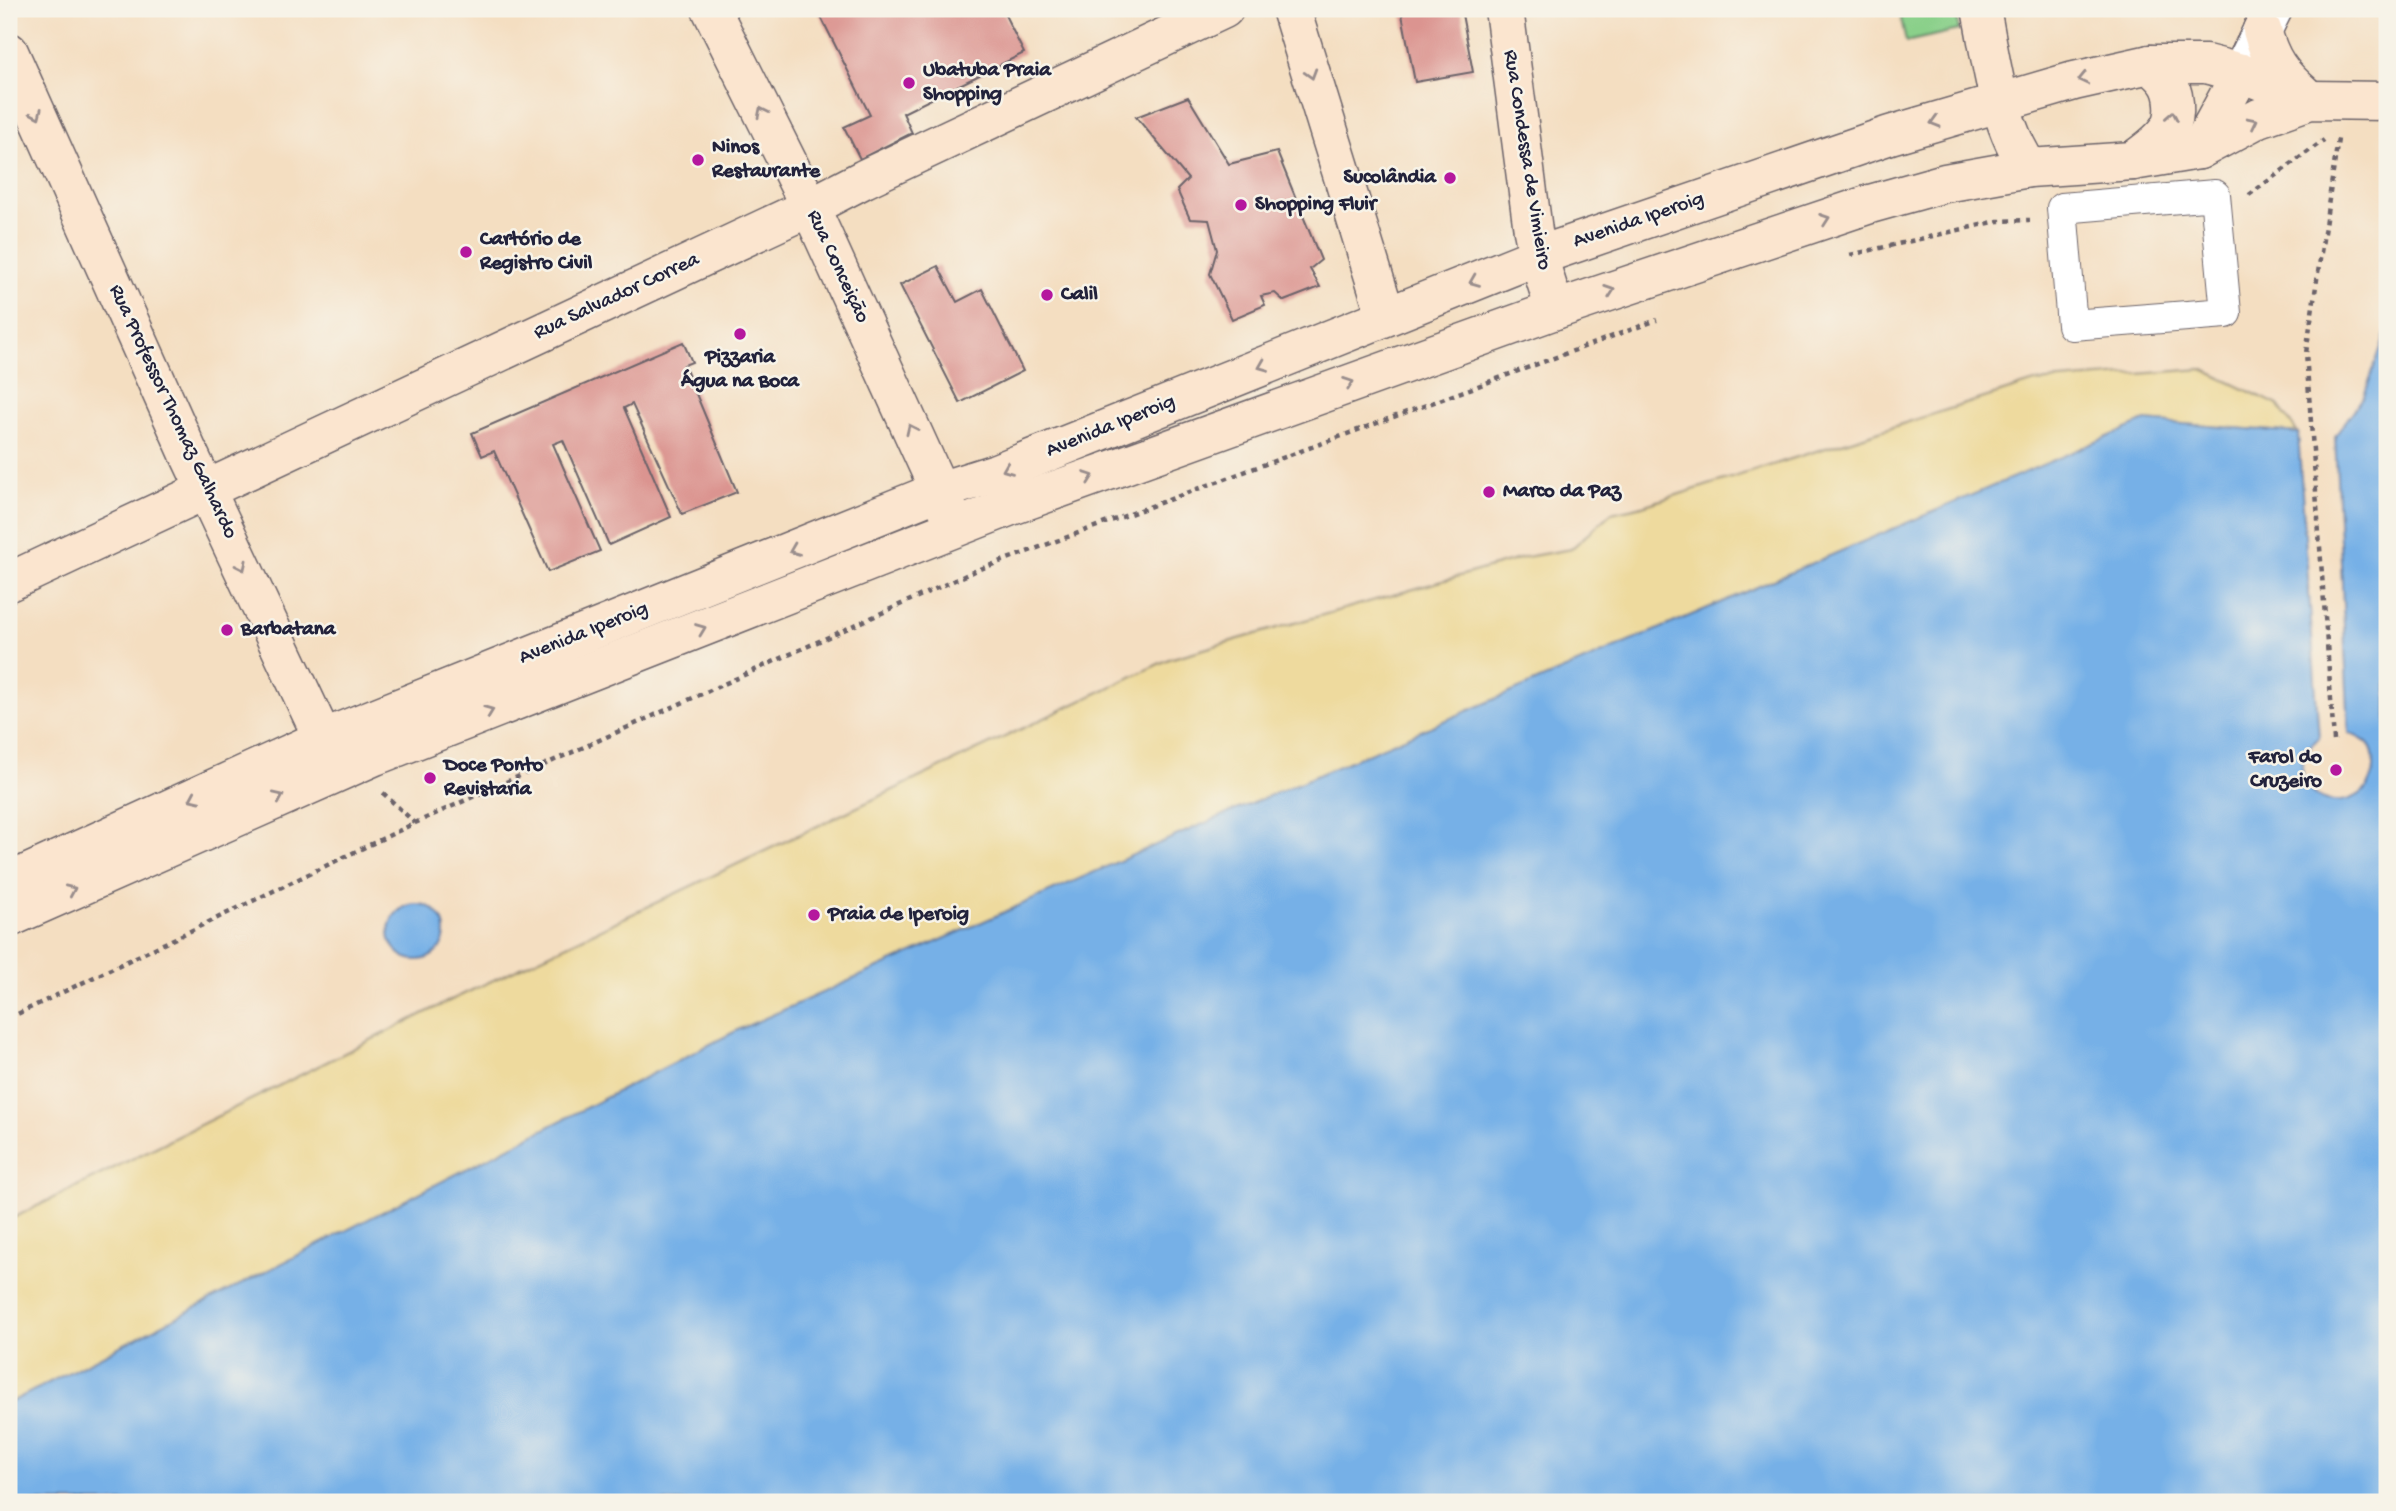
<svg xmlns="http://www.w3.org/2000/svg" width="2396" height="1511" font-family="'Gochi Hand',sans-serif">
  <rect width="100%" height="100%" fill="#f7f3e8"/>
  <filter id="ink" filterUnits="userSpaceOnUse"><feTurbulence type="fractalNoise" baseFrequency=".0143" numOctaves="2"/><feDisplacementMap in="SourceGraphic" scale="14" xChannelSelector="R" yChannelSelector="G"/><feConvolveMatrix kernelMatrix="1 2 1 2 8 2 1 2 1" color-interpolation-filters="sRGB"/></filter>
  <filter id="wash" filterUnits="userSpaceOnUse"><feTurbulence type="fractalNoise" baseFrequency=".00686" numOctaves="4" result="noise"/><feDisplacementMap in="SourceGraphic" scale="28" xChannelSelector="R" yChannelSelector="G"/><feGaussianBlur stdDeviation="1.57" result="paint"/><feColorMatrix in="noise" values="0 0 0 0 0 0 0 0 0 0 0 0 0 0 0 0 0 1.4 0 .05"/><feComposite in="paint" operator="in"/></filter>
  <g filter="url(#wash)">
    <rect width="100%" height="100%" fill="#f4dec1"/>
    <polygon fill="#8ad08a" stroke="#567962" stroke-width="2" points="1899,9 1955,9 1959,30 1906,42"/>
    <polygon fill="#eeda9e" stroke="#887e6c" stroke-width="2" points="2202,369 2278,405 2298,433 2145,421 1194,828 738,1030 9,1403 9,1220 447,1002 1169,659 1526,557 1571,549 1611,513 1639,507 2035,382"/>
    <g fill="#76b0e7" stroke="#4c6991" stroke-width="2">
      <path d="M2387,330V1502H9V1403L738,1030L1194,828L2145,421L2298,433L2319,738C2307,748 2300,757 2303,774C2310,815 2376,808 2374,764C2374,757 2373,749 2368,744C2363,739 2355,736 2349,733L2335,436L2364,396Z"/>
      <circle cx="417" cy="932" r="28"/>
    </g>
    <g id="blocks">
      <g fill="#db9490">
        <polygon points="817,9 1002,9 1024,53 903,113 912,133 860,159 844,127 870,115"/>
        <polygon points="1401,9 1461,9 1473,72 1415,82"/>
        <polygon points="1188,97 1229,164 1277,152 1321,260 1310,269 1320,287 1284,301 1275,293 1261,296 1265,305 1232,319 1210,274 1217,250 1209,220 1190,219 1177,190 1188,179 1136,117"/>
        <polygon points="938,266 957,302 982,289 1023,371 960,403 900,285"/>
        <polygon points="683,342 692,362 684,365 737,492 682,514 632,404 624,408 671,517 609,545 563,440 553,444 600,551 548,572 494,451 482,456 472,433"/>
      </g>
    </g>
  </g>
  <g filter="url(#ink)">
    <use href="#blocks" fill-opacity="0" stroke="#6c646a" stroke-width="2"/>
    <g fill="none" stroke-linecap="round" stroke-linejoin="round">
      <defs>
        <polygon id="pedestrian" points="2215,195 2226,313 2072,325 2062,208"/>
        <polyline id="minor" points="2241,73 2273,9"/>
        <g id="secondary">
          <polyline points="711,9 810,207 950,514"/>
          <polyline points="1291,9 1386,316"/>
          <polyline points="1504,9 1533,231 1538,256 1555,310"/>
          <path d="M1981,9C1992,62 1997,122 2029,168"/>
          <path d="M2262,30C2270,60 2280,74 2303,94"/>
          <polyline points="9,52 189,454 333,760"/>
          <polyline points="2199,150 2241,73"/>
          <path d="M2133,161C2145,152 2162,141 2170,127C2177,115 2175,91 2166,80C2162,74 2155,69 2150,64"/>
          <polyline points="9,582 810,207 864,179 1224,9"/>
          <polyline points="9,882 322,739 939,491 996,473 1538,256 1890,135 2074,81 2150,64 2206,64 2241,73 2310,100"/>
          <polyline points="9,918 375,756 1011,506 1555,310 1870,204 1945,183 2029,168 2133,161 2199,150 2259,118 2310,100 2387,101"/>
        </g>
      </defs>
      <use href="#pedestrian" stroke="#6c646a" stroke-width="32"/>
      <use href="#minor" stroke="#6c646a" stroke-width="41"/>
      <use href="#secondary" stroke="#6c646a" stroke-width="41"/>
      <g stroke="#6c646a" stroke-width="4.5" stroke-dasharray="5 5" stroke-linecap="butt">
        <polyline points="2249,195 2324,140"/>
        <polyline points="1850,255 1998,221 2030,220"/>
        <polyline points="2334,741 2306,353 2338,139"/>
        <polyline points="383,793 415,823"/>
        <polyline points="9,1018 415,823 975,571 1657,320"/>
      </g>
      <use href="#pedestrian" stroke="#fff" stroke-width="30"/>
      <use href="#minor" stroke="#fff" stroke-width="38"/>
      <use href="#secondary" stroke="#fbe5cf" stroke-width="38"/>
    </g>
    <defs><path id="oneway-chevron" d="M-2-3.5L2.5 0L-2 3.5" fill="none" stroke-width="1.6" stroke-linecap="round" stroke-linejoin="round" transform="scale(1.75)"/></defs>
    <g stroke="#998d8c">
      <use href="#oneway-chevron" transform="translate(1311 74) rotate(73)"/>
      <use href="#oneway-chevron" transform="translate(2083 79) rotate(167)"/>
      <use href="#oneway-chevron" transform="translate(762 112) rotate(-116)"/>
      <use href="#oneway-chevron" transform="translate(37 114) rotate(66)"/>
      <use href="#oneway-chevron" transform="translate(2172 116) rotate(-80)"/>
      <use href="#oneway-chevron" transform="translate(1935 122) rotate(164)"/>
      <use href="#oneway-chevron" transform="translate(2253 122) rotate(-26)"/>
      <use href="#oneway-chevron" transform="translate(1825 219) rotate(-19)"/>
      <use href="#oneway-chevron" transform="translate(1474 281) rotate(158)"/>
      <use href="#oneway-chevron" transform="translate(1610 291) rotate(-19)"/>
      <use href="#oneway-chevron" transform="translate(1263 366) rotate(158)"/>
      <use href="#oneway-chevron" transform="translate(1349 383) rotate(-20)"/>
      <use href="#oneway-chevron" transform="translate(911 429) rotate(-115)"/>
      <use href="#oneway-chevron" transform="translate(1007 469) rotate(158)"/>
      <use href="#oneway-chevron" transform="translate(1089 477) rotate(-20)"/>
      <use href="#oneway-chevron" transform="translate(794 550) rotate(158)"/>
      <use href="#oneway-chevron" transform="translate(242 566) rotate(65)"/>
      <use href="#oneway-chevron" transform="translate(701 629) rotate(-21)"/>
      <use href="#oneway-chevron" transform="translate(489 711) rotate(-21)"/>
      <use href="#oneway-chevron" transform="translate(279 797) rotate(-24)"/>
      <use href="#oneway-chevron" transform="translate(194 798) rotate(156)"/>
      <use href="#oneway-chevron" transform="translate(71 890) rotate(-24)"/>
    </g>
  </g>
  <g fill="#b5179e" stroke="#f7f3e8" stroke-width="2.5">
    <circle cx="909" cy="83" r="7"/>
    <circle cx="698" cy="160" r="7"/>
    <circle cx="1450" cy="178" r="7"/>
    <circle cx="1241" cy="205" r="7"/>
    <circle cx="466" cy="252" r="7"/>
    <circle cx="1047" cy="295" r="7"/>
    <circle cx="740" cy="334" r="7"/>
    <circle cx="1489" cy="492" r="7"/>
    <circle cx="227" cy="630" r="7"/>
    <circle cx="2336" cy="770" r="7"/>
    <circle cx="430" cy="778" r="7"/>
    <circle cx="814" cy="915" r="7"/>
  </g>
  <g text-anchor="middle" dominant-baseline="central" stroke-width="5" stroke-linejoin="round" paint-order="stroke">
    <g font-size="21" font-weight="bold" fill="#22223b" stroke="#f7f3e8" text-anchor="start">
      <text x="923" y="71">Ubatuba Praia<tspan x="923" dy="24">Shopping</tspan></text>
      <text x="712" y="148">Ninos<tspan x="712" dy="24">Restaurante</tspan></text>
      <text x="1436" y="178" text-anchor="end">Sucolândia</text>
      <text x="1255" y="205">Shopping Fluir</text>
      <text x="480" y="240">Cartório de<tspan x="480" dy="24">Registro Civil</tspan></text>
      <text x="1061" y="295">Calil</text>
      <text x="740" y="358" text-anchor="middle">Pizzaria<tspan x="740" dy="24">Água na Boca</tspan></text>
      <text x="1503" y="492">Marco da Paz</text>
      <text x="241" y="630">Barbatana</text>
      <text x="2322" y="758" text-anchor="end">Farol do<tspan x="2322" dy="24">Cruzeiro</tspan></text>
      <text x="444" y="766">Doce Ponto<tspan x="444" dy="24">Revistaria</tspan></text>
      <text x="828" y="915">Praia de Iperoig</text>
    </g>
    <g font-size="21" fill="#22223b" stroke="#f7f3e8">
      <text transform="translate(1526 160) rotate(81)">Rua Condessa de Vimieiro</text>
      <text transform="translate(1639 221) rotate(-19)">Avenida Iperoig</text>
      <text transform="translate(837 267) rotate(65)">Rua Conceição</text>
      <text transform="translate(617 297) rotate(-25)">Rua Salvador Correa</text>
      <text transform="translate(172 412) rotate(65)">Rua Professor Thomaz Galhardo</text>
      <text transform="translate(1111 427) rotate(-22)">Avenida Iperoig</text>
      <text transform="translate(584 634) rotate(-22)">Avenida Iperoig</text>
    </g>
  </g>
  <rect width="2396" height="1511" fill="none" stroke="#f7f3e8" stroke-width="35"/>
</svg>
